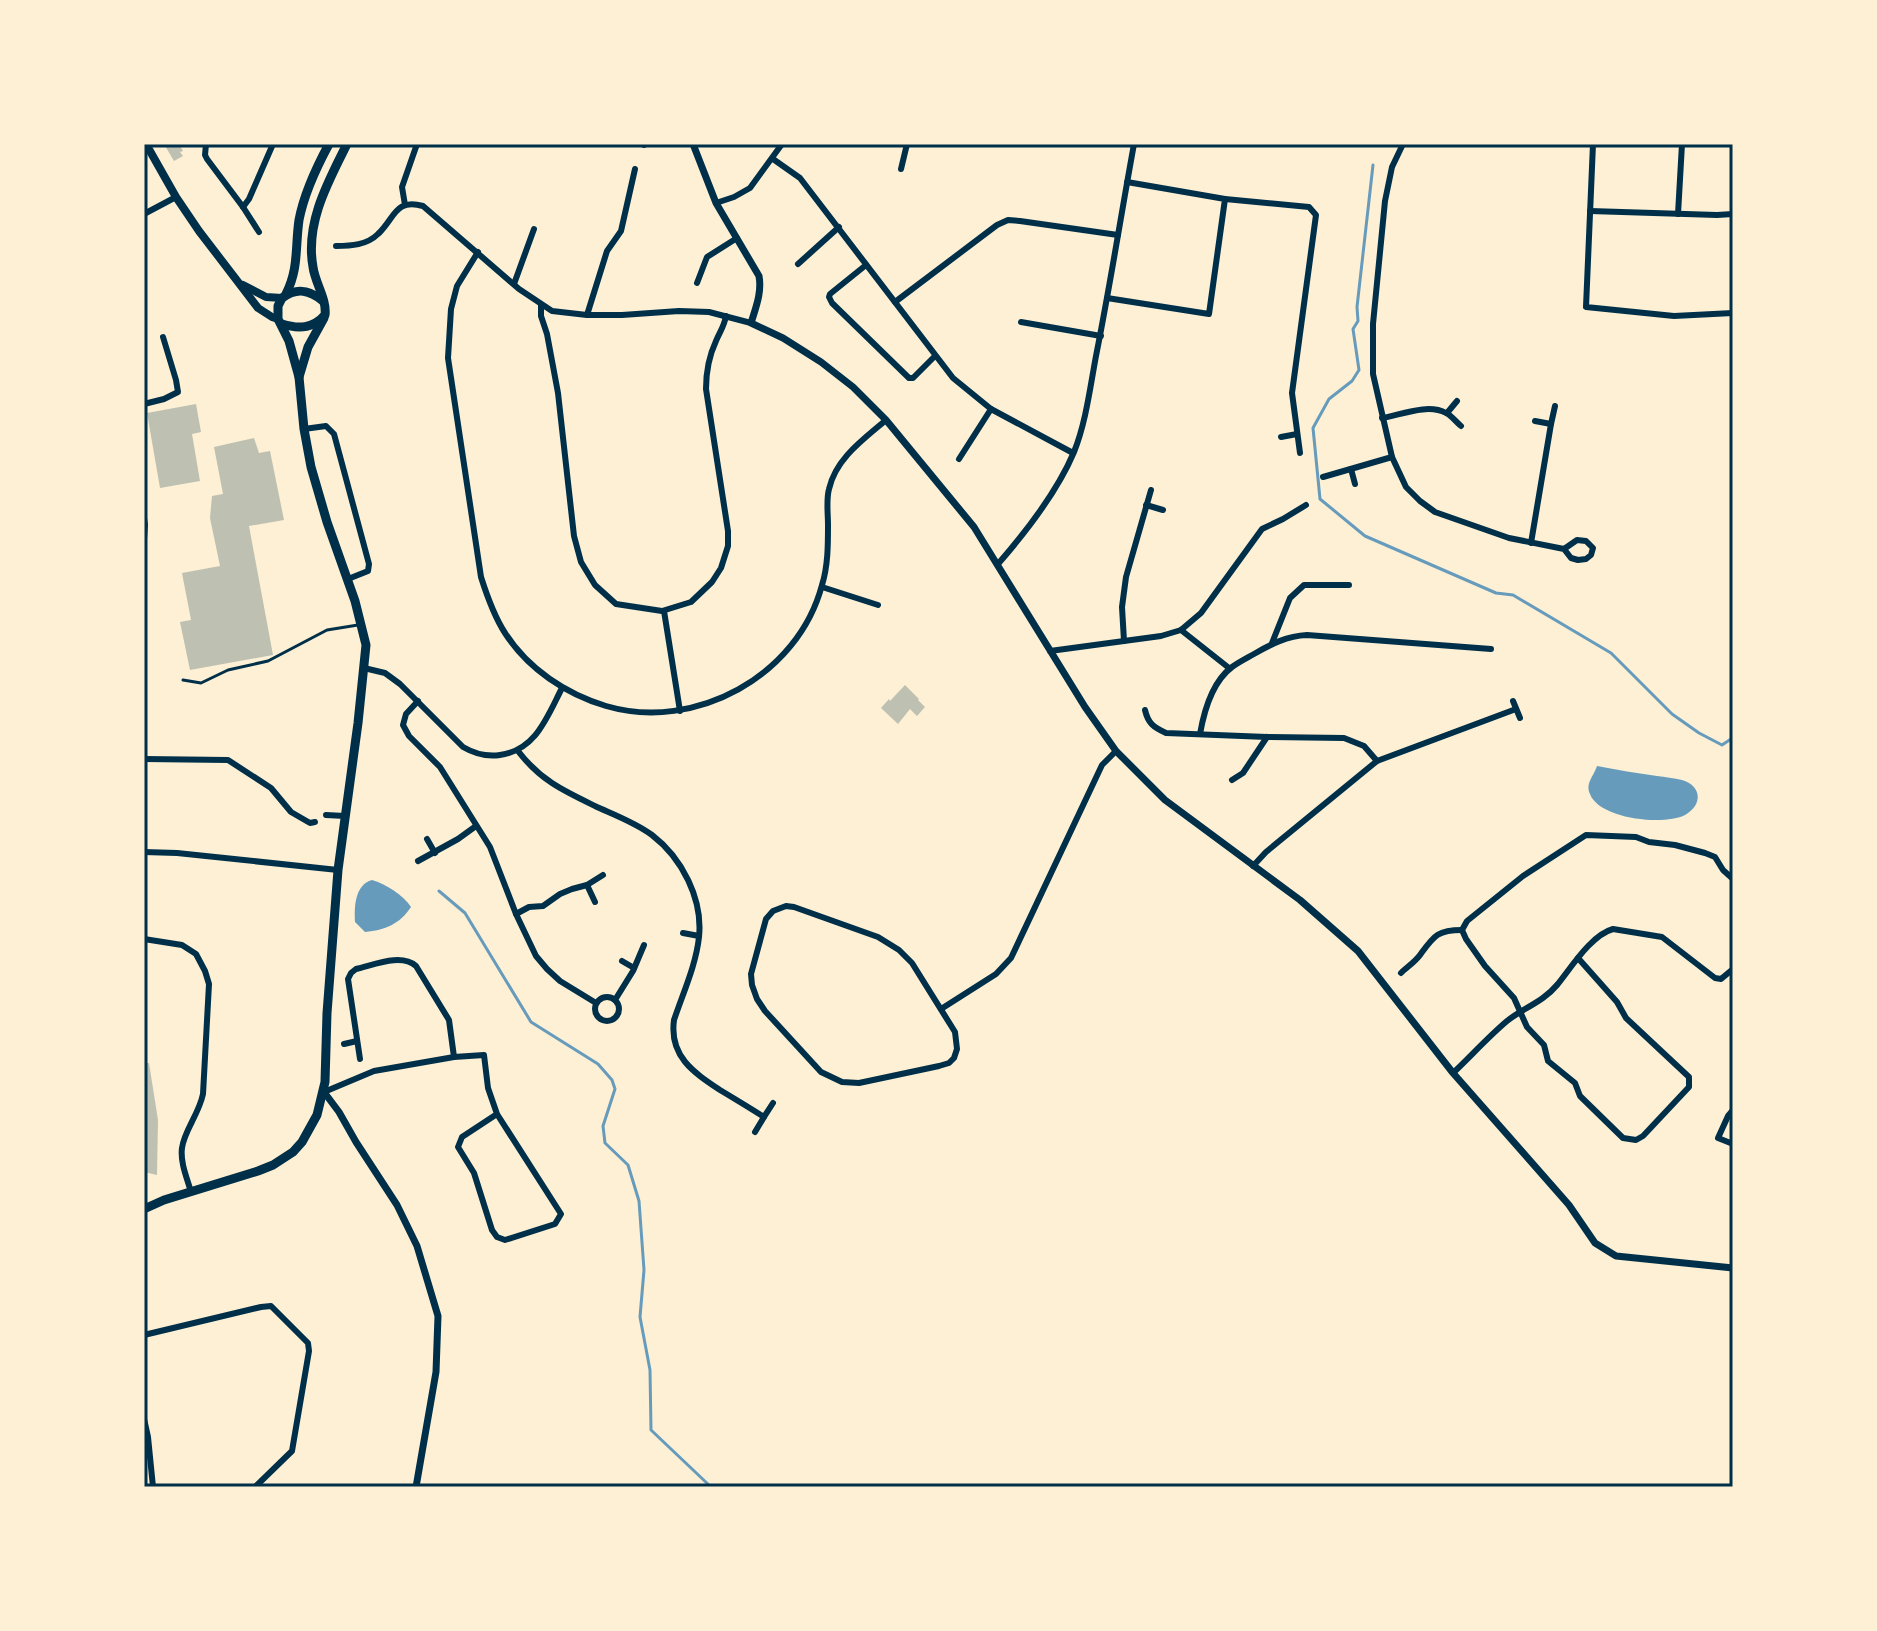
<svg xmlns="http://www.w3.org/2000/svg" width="1877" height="1631" font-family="'IBM Plex Serif',serif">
  <rect width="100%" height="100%" fill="#fdf0d5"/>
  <g fill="#669bbc">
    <path d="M1597,766C1617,770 1637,773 1657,776C1665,777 1674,778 1682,780C1702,786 1703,805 1685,815C1664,826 1599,819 1590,794C1585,783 1594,776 1597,766Z"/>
    <path d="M372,880C386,884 403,895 411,907C400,924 385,930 365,932L355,922C354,906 355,885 372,880Z"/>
  </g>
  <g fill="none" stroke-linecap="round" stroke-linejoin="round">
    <g stroke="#669bbc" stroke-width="3">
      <polyline points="1373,165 1357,307 1358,321 1353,329 1359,370 1352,381 1329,399 1313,428 1320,499 1365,536 1496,593 1513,595 1611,653 1672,714 1699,733 1722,745 1731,739 1733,733"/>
      <polyline points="439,891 465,913 531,1022 598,1064 612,1080 615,1089 603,1126 605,1143 628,1165 639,1201 644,1270 640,1317 650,1370 651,1430 711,1487"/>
    </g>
  </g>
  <g fill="#bec0b2">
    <polygon points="164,144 179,144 183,151 180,152 183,156 174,161"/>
    <polygon points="196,404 201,432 192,434 200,481 160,488 147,413"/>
    <polygon points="254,438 259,453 270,451 284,520 249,526 273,655 190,670 180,622 191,620 182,573 220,566 210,518 212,496 223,494 214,447"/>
    <polygon points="905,685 919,699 918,700 925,707 917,716 910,709 898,724 881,708 889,699 890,701"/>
    <polygon points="144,1063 149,1063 158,1120 157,1175 144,1172"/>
  </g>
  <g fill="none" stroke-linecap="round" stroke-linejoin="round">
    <polyline stroke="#003049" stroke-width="2" points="144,503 147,525 144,567"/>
    <polyline stroke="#003049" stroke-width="3" points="183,680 201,683 228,670 268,661 327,630 358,625"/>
    <g stroke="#003049" stroke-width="6">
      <polyline points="206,144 205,155 207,159 243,207 259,232"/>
      <polyline points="1403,144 1392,167 1385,201 1373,324 1373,374 1392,457 1406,487 1420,501 1435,512 1509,538 1564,549 1571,558 1578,560 1586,559 1591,555 1593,548 1586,541 1577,540 1564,549"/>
      <polyline points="1593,144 1586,307 1674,316 1733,313"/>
      <polyline points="644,145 644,144"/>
      <polyline points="773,159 800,178 953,378 991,409 1073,453"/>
      <polyline points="901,169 907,144"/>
      <polyline points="1225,199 1309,207 1316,215 1292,393 1300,453"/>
      <polyline points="716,203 734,197 750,188 782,144"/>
      <polyline points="405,205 402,187 417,144"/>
      <polyline points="243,207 249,199 273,144"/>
      <polyline points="1590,211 1717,215 1733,214"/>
      <polyline points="144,214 176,197"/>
      <polyline points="1678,214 1682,144"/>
      <path d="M336,246C351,246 367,245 378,234C395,218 395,198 423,206L519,289L552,311L587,315H622L679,311L709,312L751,323"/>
      <path d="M478,252L457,286L451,309L448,358L481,577C487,596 494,616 505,633C528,669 566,694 606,706C695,732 798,676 822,585C828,566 828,545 828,525C828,513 826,500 829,489C836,458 864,439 886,420"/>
      <polyline points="798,264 839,227"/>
      <polyline points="866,265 830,294 829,297 832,303 909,378 913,378 935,356"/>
      <polyline points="697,283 707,257 737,238"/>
      <polyline points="514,284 534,229"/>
      <polyline points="1107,298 1209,314 1225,199 1127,182"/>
      <polyline points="895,302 997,225 1008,220 1020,221 1118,235"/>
      <path d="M541,305V316L547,334L558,393L574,536L581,562L595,585L616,604L662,611L691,602L712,582L721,568L728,546V531L706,389C706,373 709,356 716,341C720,331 724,327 726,316"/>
      <polyline points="587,315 607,251 621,231 635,169"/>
      <polyline points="1021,322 1101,336"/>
      <polyline points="144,404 164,399 178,392 176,380 163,337"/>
      <polyline points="1447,413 1457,401"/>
      <path d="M1382,418C1400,415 1428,403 1446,413C1451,415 1456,422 1461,426"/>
      <polyline points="1535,421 1551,424"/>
      <polyline points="304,429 326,426 334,434 369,564 368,571 348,579"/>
      <polyline points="1281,437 1297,434"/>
      <polyline points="959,459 991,409"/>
      <polyline points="1351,469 1355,484"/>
      <polyline points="1323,477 1392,457"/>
      <polyline points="1146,505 1163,510"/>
      <polyline points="1531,543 1551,424 1555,406"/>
      <path d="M998,564C1025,533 1058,490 1074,452C1086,422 1090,388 1096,356C1110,286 1121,215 1134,144"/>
      <polyline points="822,587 878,605"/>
      <polyline points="664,611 680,711"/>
      <polyline points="1181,630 1229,668"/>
      <polyline points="1124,641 1122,607 1126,577 1151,490"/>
      <polyline points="1272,643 1290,598 1304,585 1349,585"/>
      <polyline points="1050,651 1161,636 1181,630 1201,613 1262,529 1283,519 1306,505"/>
      <path d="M364,668L385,673L400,684L463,747C475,754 486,757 500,755C536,750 547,717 562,688"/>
      <polyline points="418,701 406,714 403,725 409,736 440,767 490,847 516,914 536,956 547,969 560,981 596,1003"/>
      <polyline points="1513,701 1520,718"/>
      <path d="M1145,710C1148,723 1153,727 1166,733L1267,737L1344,738L1364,746L1377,761"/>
      <path d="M1200,734C1204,711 1212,682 1232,667C1239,662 1247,658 1254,654C1271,644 1287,636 1307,635L1491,649"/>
      <path d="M518,751C541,781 564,791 597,807C615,815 636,823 652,835C682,858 703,899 699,937C696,965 683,993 674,1020C669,1056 693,1072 720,1090C735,1099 750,1108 764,1117L773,1103"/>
      <polyline points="144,759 228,760 271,788 291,812 310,823 315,822"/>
      <polyline points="1232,780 1243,773 1267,737"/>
      <polyline points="326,815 345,816"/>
      <polyline points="427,839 435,853"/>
      <polyline points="144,852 177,853 338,870"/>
      <polyline points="418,861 458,839 476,826"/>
      <polyline points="1253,866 1266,852 1377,761 1516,709"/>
      <polyline points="587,885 595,902"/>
      <polygon points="786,906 794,907 878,937 899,950 912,963 955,1032 957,1049 954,1058 949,1063 939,1066 859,1083 842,1082 821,1072 765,1011 757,999 752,985 751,974 766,919 773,911"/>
      <polyline points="516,914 529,907 543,906 560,894 572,889 587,885 603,875"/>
      <polyline points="683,933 699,936"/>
      <path d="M144,939L182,945L196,954L205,971L209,984L203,1094C199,1114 184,1131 182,1148C180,1162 187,1178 191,1192"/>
      <polyline points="1578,958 1617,1002 1626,1018 1689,1077 1689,1087 1643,1136 1636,1140 1623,1138 1580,1096 1575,1083 1548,1061 1544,1045 1527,1027 1514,998 1485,966 1466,939 1462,930 1467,921 1523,876 1586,835 1636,837 1649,842 1675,845 1705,853 1715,857 1723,870 1733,879"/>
      <polyline points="622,961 634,968"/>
      <path d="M1401,973C1407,967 1415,962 1420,955C1434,936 1437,930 1462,930"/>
      <circle cx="607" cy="1009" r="12"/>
      <polyline points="615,1000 633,971 644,945"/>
      <polyline points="941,1009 996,974 1011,958 1102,765 1116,751"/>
      <polyline points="344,1044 357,1041"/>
      <path d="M360,1059L348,979L351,973L356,969C374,965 401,953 416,966L449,1020L454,1057"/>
      <path d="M1453,1073C1471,1056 1488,1037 1507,1021C1523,1008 1543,1002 1557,985C1571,968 1591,935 1613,929L1662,937L1715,978L1721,979L1733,969"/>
      <polyline points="324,1092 374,1071 454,1057 484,1055 488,1088 497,1114 561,1214 555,1224 505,1240 497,1237 492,1230 474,1173 458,1147 462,1137 497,1114"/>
      <polyline points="1733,1110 1728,1116 1718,1138 1733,1144"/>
      <polyline points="755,1132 764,1117"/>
      <polyline points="144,1335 261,1307 271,1306 308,1343 309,1351 292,1451 255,1487"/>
      <polyline points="144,1419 148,1437 153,1487"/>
    </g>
    <g stroke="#003049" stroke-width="7">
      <path d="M693,144L716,203L759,276C762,292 756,307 751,323L783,338L821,362L853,387L886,420L974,527L1085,707L1116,751L1165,800L1300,900L1358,951L1453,1073L1569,1205L1595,1243L1616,1256L1733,1268"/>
      <polyline points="324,1092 339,1112 356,1142 397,1205 417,1246 438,1316 436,1372 416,1487"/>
    </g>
    <g stroke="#003049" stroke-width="8">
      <polyline points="146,144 176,197 199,231 258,308 272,317 278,319"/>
      <polyline points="243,285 266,297 282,298"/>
    </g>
    <g stroke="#003049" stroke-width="9">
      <path d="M286,294C299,268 295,248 299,220C304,194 316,168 329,144"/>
      <path d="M282,324C298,329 313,329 325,315C327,299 315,283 313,267C305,223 328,182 347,144"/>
      <polyline points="299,377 308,347 324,318"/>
      <path d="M144,1209L164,1200L258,1171L273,1165L293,1152L302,1142L317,1115L325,1082L327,1013L338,870L358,723L366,645L355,601L327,522L311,467L304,429L299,377L289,341L278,319V306L282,298C297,287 310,290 323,301"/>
    </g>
  </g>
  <rect width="1877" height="1631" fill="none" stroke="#fdf0d5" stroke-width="292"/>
  <rect x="146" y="146" width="1585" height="1339" fill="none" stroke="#003049" stroke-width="3"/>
</svg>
